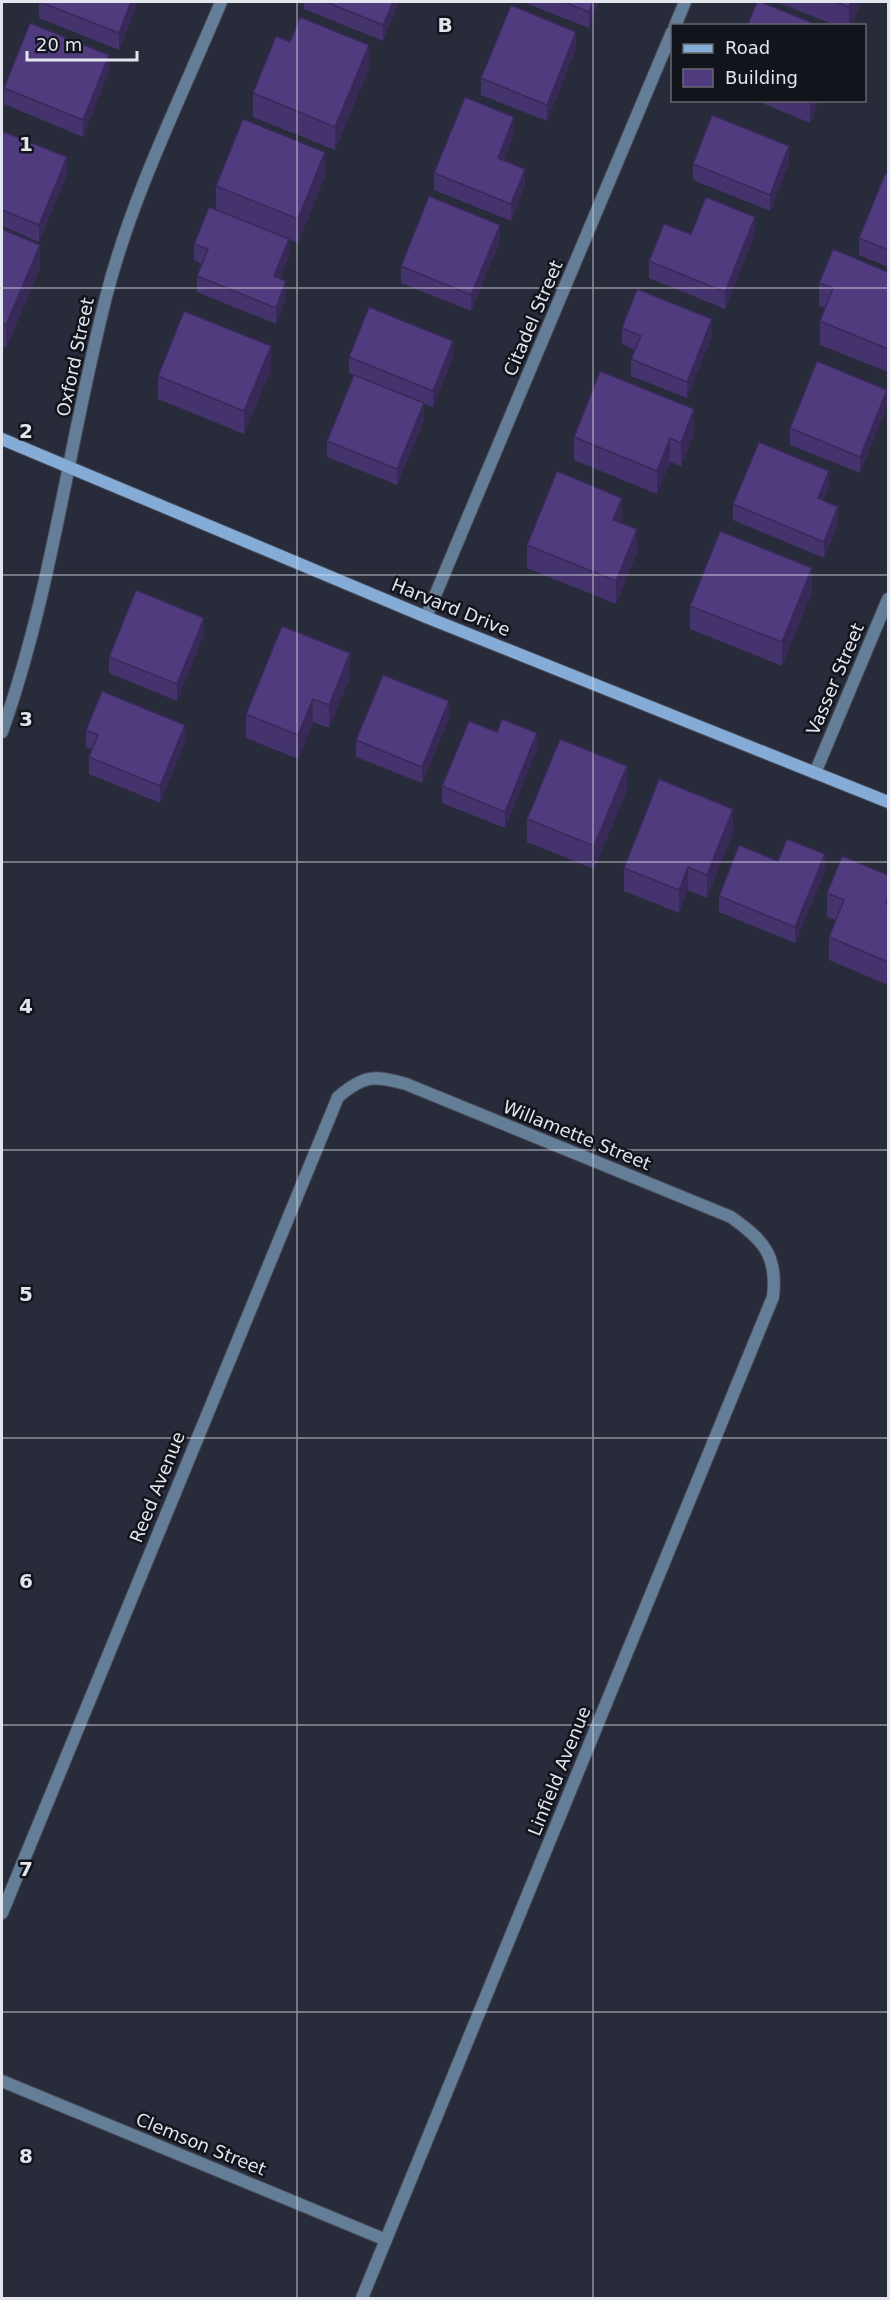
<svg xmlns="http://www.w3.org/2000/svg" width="890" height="2300" font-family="'DejaVu Sans',sans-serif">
  <rect width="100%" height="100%" fill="#282b3a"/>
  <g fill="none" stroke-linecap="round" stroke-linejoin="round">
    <defs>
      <g id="street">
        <polyline points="675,26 685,2"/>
        <polyline points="426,617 672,32"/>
        <path d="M2,732C52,591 69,441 106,297C132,195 181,98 221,2"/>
        <polyline points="815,773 888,599"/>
        <path d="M2,1913L338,1097C364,1075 374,1075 406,1084L731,1217C763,1240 778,1255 773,1297L362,2298"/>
        <polyline points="2,2081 386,2240"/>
      </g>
      <polyline id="secondary" points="2,439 426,617 888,802"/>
    </defs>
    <use href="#street" stroke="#464957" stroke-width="14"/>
    <use href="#secondary" stroke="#464957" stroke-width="14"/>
    <use href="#street" stroke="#657e98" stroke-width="12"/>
    <use href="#secondary" stroke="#84acd6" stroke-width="12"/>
  </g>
  <g fill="#45336d">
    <polygon points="39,2 138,2 119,50 39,18"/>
    <polygon points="304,2 399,2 383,41 304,9"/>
    <polygon points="523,2 599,2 589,28"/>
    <polygon points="777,2 861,2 852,26 837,26"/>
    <polygon points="290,42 369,68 335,150 253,117 253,93"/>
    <polygon points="576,48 547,121 481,95 481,78"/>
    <polygon points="109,71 83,137 4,104 4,88"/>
    <polygon points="755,100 819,100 810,123"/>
    <polygon points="2,131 67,174 39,242 2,226"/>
    <polygon points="514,133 504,160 525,185 511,221 434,190 434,173"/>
    <polygon points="789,163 770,211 693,180 693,164"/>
    <polygon points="888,175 888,267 859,255 859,238"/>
    <polygon points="325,176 298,243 216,210 216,186"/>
    <polygon points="2,229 40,268 6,348 2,346"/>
    <polygon points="755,233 725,309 649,278 649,261 691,234"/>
    <polygon points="500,241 471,311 401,283 401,266"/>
    <polygon points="194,244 289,256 280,279 286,298 276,324 197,292 197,276 202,264 194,260"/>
    <polygon points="888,272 888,372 820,345 820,321 825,308 819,306 819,283"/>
    <polygon points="622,328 712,336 687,398 631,376 631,359 635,350 622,344"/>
    <polygon points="349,357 453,357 433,407 424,404 424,420 397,485 327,457 327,441 354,375 349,373"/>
    <polygon points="271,369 244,434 158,399 158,376"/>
    <polygon points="887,406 860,473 790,445 790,428"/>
    <polygon points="694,433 681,466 670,462 657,494 574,460 574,437"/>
    <polygon points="829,487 823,500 838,523 824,558 733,520 733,504"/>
    <polygon points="622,521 622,523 637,552 616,604 527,568 527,545"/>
    <polygon points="812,592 782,666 690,629 690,606"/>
    <polygon points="204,634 177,701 109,673 109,657"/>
    <polygon points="350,677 329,728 313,722 298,759 246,738 246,714"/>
    <polygon points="449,718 422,783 356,757 356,740"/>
    <polygon points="86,730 185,741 160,803 89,774 89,757 92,749 86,747"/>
    <polygon points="537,749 505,828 442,803 442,786"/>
    <polygon points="627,790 594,869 527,842 527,819"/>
    <polygon points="733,832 707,898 688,890 679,913 624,891 624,868"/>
    <polygon points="778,861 825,871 795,943 719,912 719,896"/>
    <polygon points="888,875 888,985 829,960 829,937 836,920 827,917 827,893"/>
  </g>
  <g fill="#382959">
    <polygon points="131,2 138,2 119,50 119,33"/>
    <polygon points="393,2 399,2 383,41 383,25"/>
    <polygon points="593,2 599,2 589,28 589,12"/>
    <polygon points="852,2 861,2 852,26 849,26 849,7"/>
    <polygon points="576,32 576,48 547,121 547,105"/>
    <polygon points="369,45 369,68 335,150 335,127"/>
    <polygon points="109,55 109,71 83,137 83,120"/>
    <polygon points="810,100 819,100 810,123"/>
    <polygon points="514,117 514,133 498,174 498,158"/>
    <polygon points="789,146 789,163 770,211 770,195"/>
    <polygon points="325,152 325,176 298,243 298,219"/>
    <polygon points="67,157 67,174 39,242 39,225"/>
    <polygon points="525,169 525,185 511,221 511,204"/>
    <polygon points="755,217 755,233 725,309 725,292"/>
    <polygon points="500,225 500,241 471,311 471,295"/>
    <polygon points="289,239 289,256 274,293 274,276"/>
    <polygon points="40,245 40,268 6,348 6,325"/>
    <polygon points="286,281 286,298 276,324 276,308"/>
    <polygon points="712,319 712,336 687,398 687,382"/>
    <polygon points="453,341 453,357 433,407 433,391"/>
    <polygon points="271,346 271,369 244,434 244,411"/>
    <polygon points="887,390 887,406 860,473 860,457"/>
    <polygon points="424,403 424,420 397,485 397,469"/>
    <polygon points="694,409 694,433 681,466 681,443"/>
    <polygon points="670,438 670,462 657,494 657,471"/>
    <polygon points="829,471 829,487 818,514 818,498"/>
    <polygon points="622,498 622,521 613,543 613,520"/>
    <polygon points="838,507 838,523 824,558 824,542"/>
    <polygon points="637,529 637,552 616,604 616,581"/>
    <polygon points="812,568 812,592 782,666 782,642"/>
    <polygon points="204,618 204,634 177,701 177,684"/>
    <polygon points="350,653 350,677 329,728 329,705"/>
    <polygon points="313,699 313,722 298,759 298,735"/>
    <polygon points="449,701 449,718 422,783 422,767"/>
    <polygon points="185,725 185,741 160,803 160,786"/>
    <polygon points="537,733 537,749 505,828 505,812"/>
    <polygon points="627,766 627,790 594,869 594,846"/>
    <polygon points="733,809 733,832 707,898 707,875"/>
    <polygon points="825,854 825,871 795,943 795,927"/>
    <polygon points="688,867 688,890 679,913 679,890"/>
  </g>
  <g fill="#503b7f" stroke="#382959" stroke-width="1.5">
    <polygon points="40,2 131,2 119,33"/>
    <polygon points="326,2 393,2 383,25"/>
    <polygon points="564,2 593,2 589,12"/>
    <polygon points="757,2 761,2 820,26 747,26"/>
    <polygon points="835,2 852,2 849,7"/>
    <polygon points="511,5 576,32 547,105 481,78"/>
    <polygon points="300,17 369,45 335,127 253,93 276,36 290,42"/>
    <polygon points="30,23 109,55 83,120 4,88"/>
    <polygon points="465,97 514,117 498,158 525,169 511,204 434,173"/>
    <polygon points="712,115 789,146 770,195 693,164"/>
    <polygon points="243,119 325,152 298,219 216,186"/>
    <polygon points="2,131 67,157 39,225 2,210"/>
    <polygon points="885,174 888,175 888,250 859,238"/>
    <polygon points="429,196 500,225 471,295 401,266"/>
    <polygon points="706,197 755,217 725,292 649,261 664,224 691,234"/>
    <polygon points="209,207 289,239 274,276 286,281 276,308 197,276 208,249 194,244"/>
    <polygon points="2,229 40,245 6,325 2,323"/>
    <polygon points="833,249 888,272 888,349 820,321 833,288 819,283"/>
    <polygon points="637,289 712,319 687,382 631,359 641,336 622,328"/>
    <polygon points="369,307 453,341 433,391 349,357"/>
    <polygon points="184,311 271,346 244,411 158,376"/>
    <polygon points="817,361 887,390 860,457 790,428"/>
    <polygon points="600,371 694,409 681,443 670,438 657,471 574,437"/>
    <polygon points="354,375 424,403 397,469 327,441"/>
    <polygon points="759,442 829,471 818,498 838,507 824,542 733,504"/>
    <polygon points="557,471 622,498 613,520 637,529 616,581 527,545"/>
    <polygon points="720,531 812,568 782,642 690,606"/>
    <polygon points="136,590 204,618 177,684 109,657"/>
    <polygon points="282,626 350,653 329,705 313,699 298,735 246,714"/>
    <polygon points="383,675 449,701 422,767 356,740"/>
    <polygon points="102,691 185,725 160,786 89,757 98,735 86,730"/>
    <polygon points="502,719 537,733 505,812 442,786 469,721 497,732"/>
    <polygon points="560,739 627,766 594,846 527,819"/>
    <polygon points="659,779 733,809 707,875 688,867 679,890 624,868"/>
    <polygon points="787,839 825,854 795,927 719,896 739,845 778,861"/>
    <polygon points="842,856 888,875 888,897 886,903 888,904 888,962 829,937 844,900 827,893"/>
  </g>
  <path fill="none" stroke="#e2e5ee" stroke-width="1.5" stroke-opacity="0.55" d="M297,2V2298M593,2V2298M2,288H888M2,575H888M2,862H888M2,1150H888M2,1438H888M2,1725H888M2,2012H888"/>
  <g text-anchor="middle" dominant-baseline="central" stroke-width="5" stroke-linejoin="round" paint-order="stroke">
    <g font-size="18" fill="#e2e5ee" stroke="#12141b">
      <text transform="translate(533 318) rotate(-67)">Citadel Street</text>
      <text transform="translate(75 357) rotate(-78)">Oxford Street</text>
      <text transform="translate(451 607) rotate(22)">Harvard Drive</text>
      <text transform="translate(835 679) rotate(-67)">Vasser Street</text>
      <text transform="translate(577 1135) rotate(22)">Willamette Street</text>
      <text transform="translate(157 1487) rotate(-68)">Reed Avenue</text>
      <text transform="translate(559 1771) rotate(-68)">Linfield Avenue</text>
      <text transform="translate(201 2144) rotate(22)">Clemson Street</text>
    </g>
  </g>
  <g font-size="20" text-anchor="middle" font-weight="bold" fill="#e2e5ee" stroke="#12141b" stroke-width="5" stroke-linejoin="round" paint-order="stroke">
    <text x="445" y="32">B</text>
    <text x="26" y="151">1</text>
    <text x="26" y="438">2</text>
    <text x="26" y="726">3</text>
    <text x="26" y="1013">4</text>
    <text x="26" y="1301">5</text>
    <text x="26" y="1588">6</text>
    <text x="26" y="1876">7</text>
    <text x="26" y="2163">8</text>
  </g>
  <rect width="890" height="2300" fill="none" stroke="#e2e5ee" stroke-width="6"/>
  <rect x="671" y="24" width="195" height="78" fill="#12141b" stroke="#65686f" stroke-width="1.5"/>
  <rect x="683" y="44" width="30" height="9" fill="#84acd6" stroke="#65686f" stroke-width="1.5"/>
  <text x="725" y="54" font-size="18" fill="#e2e5ee">Road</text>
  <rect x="683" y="69" width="30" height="18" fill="#503b7f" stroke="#65686f" stroke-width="1.5"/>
  <text x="725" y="84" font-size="18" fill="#e2e5ee">Building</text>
  <path d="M27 51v9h110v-9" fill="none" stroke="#e2e5ee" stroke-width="3"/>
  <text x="36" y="51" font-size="18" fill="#e2e5ee" stroke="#12141b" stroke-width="4.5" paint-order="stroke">20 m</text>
</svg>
